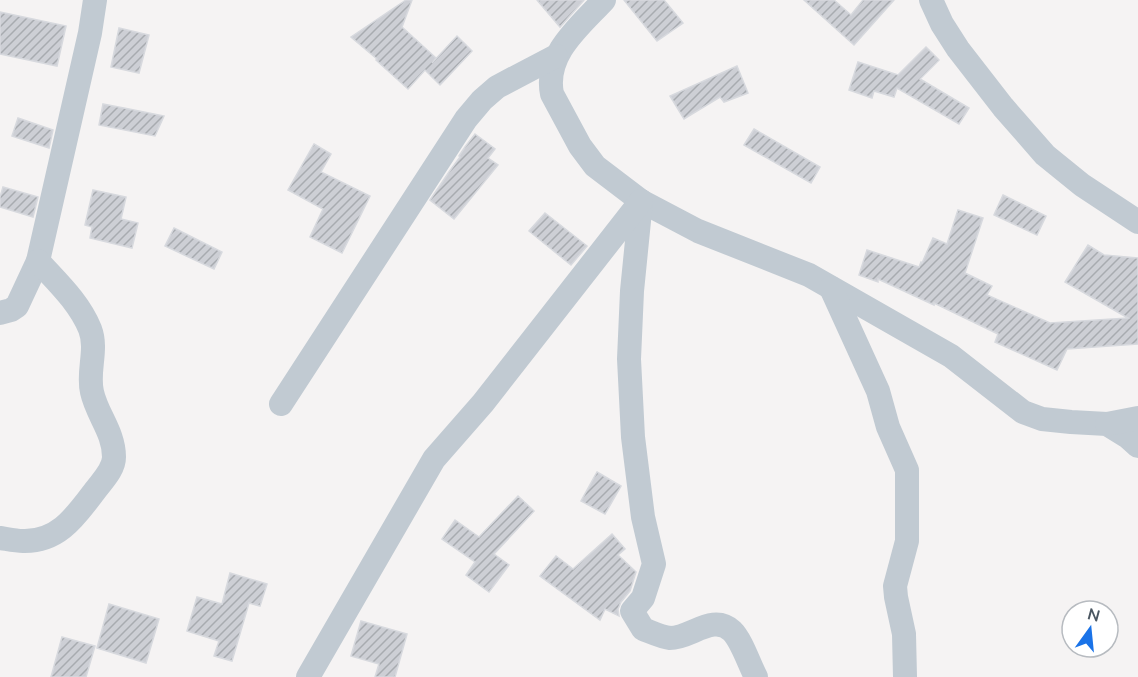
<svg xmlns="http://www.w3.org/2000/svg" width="1138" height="677" font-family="Mulish,sans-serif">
  <defs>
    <pattern id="building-hatch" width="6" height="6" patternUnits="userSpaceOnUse" patternTransform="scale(1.5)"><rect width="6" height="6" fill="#cdcfd5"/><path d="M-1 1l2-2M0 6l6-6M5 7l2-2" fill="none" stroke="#a8abb0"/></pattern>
  </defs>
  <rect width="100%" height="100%" fill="#f5f3f3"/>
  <g fill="url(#building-hatch)" stroke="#d7d9de" stroke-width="1.5">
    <polygon points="406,0 412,0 402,27 436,58 432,63 457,36 472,51 440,85 425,70 408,89 376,60 377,59 351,37"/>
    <polygon points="537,0 584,0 560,27"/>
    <polygon points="624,0 664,0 683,23 657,41"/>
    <polygon points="804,0 834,0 851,15 863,0 894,0 854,45"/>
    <polygon points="0,12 66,26 57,66 0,54"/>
    <polygon points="119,28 149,35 139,73 111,67"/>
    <polygon points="926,47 939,60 920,79 969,108 959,124 897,88 894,97 874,91 872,98 849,90 858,62 898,75"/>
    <polygon points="737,66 748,93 724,102 720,97 684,119 670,96"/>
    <polygon points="103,104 129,109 164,116 155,136 99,125"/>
    <polygon points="18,118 53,130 49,148 12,136"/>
    <polygon points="754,129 820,167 811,183 744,145"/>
    <polygon points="475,134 495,149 488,158 498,165 454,219 430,200 449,172 460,157 459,156 465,147"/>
    <polygon points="314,144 331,154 321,172 370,196 342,253 310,237 323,209 288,190"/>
    <polygon points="3,187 38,197 33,217 0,207 0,197"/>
    <polygon points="93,190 126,197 121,219 138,223 132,248 90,238 92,227 85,225"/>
    <polygon points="1003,195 1046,216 1037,235 994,215"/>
    <polygon points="958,210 983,218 965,273 992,286 987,295 1050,323 1128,318 1065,282 1088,245 1104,255 1138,258 1138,344 1067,349 1057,370 995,342 998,334 934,303 934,305 878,279 878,282 859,275 867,250 919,267 921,262 922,263 933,238 947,244"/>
    <polygon points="545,213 587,246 571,265 529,231"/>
    <polygon points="174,228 222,252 214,269 165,246"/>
    <polygon points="597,472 621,486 605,514 581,501"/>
    <polygon points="518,496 534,511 494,554 509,565 489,592 466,575 475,562 442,539 455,520 479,537"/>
    <polygon points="612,534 625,549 618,555 636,572 630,591 621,602 618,609 619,616 605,609 600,620 540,576 556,556 573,569"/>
    <polygon points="230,573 267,584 260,606 249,603 232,661 214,656 219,641 187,631 197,597 222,604"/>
    <polygon points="109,604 159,619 146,663 97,648"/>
    <polygon points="361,621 407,634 395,677 375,677 379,664 351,656"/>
    <polygon points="62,637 95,646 86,677 51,677"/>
  </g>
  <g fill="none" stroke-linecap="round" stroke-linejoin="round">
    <g stroke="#c1cad2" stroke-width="24">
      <path d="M604,0C580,26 544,54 552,94L580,146L595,166L641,201L698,231L809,275L951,356L1023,412L1042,419L1071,422L1107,424L1128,437L1138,446"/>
      <polyline points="931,0 942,24 958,49 1003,107 1045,155 1082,185 1138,222"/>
      <path d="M641,201L632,291L629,359L633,437L643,517L654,564L643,598L632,611L643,629C651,632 661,637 670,638C691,638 713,613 732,631C742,641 749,664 756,677"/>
      <polyline points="831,288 878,391 888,427 907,470 907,541 895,586 896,597 904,634 905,677"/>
      <polyline points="0,313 11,310 17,306 38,261 90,33 95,0"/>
      <polyline points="281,404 466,119 482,100 497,87 556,56"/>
      <polyline points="1107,424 1138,418"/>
      <path d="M0,538C7,539 15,541 23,541C58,542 75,517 94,492C102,481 114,470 114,457C114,432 97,415 92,392C87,371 98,350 90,329C79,302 57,282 38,261"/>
      <polyline points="308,677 434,459 483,403 641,201"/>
    </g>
  </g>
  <g transform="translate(1090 629) rotate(15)"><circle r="28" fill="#ffffff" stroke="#b7bbc0" stroke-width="1.5"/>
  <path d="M0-4.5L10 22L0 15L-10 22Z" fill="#1a73e8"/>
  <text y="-9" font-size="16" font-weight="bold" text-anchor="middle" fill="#4a5661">N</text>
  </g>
</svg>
